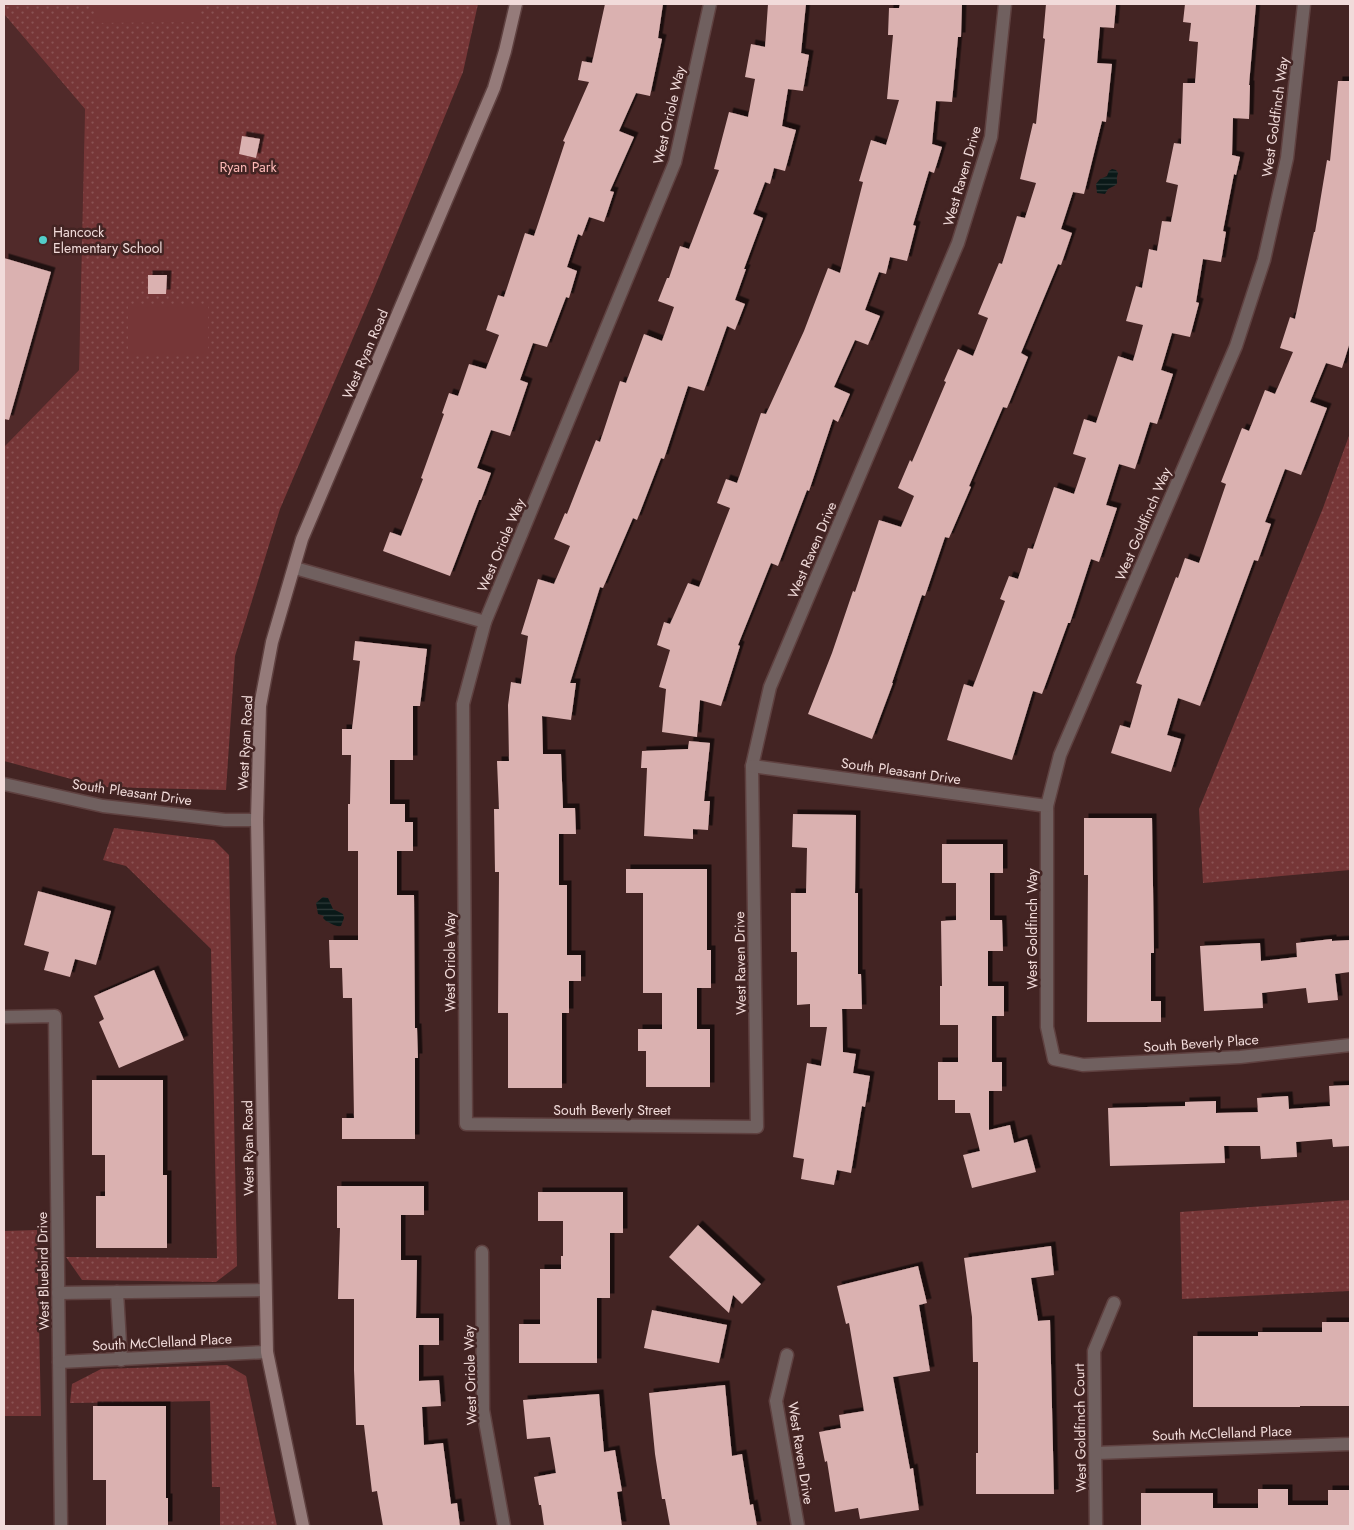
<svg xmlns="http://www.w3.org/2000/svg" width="1354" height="1530" font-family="Jost,sans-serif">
  <defs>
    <pattern id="park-dots" width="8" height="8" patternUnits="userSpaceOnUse" patternTransform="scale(1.25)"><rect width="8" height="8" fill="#763637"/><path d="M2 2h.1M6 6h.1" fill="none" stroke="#8a5253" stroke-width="1.8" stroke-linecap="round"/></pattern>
    <pattern id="water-rules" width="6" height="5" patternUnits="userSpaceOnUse" patternTransform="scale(1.25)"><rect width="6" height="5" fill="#0a1918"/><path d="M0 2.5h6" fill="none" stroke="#2e3a39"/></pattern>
    <filter id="shadow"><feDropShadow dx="4.5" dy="-4.5" stdDeviation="0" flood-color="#0009"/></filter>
  </defs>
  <rect width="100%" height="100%" fill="#432423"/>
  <polygon fill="#512a2a" points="4,14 85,109 79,370 4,447"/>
  <g fill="url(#park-dots)">
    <polygon points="4,4 478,4 463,72 371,296 280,509 235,656 226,790 101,787 4,761 4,447 79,370 85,109 4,14"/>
    <polygon points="1350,433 1350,870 1203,883 1199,809 1323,508"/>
    <polygon points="114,828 214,840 229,855 237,1266 216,1282 82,1280 66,1257 217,1258 211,949 126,866 103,860"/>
    <polygon points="1350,1200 1350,1291 1182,1299 1180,1212"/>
    <polygon points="37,1230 41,1416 4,1416 4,1231"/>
    <polygon points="227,1365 246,1376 277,1526 220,1526 220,1487 212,1487 210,1401 70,1403 72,1384 101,1369"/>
  </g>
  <g fill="#763637">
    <polygon points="95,4 199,4 199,22 95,23"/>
    <rect x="128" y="306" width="80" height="50"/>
  </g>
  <g fill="url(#water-rules)">
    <path d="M1112,169L1116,170L1118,173C1114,185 1123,182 1108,189L1105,194L1097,193L1096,184L1100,179L1107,176L1109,171Z"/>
    <path d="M323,897L328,898L333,909L343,914L344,918L341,926C335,927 331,923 326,921L323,918L324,916L318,914L316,903Z"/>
  </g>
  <g fill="#dab1b0" filter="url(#shadow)">
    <polygon points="605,4 663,4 658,38 662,39 650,96 636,93 619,131 634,137 610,191 614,192 604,222 589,217 582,236 578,234 567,267 577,271 569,298 566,297 547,347 533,343 520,380 528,383 510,436 491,430 477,468 491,473 481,500 479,500 450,576 383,551 390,532 401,536 423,479 421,478 444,414 442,413 449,393 458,396 469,364 486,369 499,335 486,330 498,295 504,297 525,233 534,236 565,142 563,141 589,82 578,80 582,61 592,63"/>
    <polygon points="768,4 806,4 801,53 809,55 803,91 788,89 782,126 796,130 785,171 774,168 770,184 765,182 753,214 763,218 744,269 746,269 735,300 745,304 735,330 727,326 704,391 688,386 664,459 661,458 637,520 633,518 603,588 600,587 570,683 576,683 571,720 542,716 543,754 561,754 563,808 575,808 576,834 559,834 559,885 567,885 567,955 581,955 581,981 569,981 569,1013 562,1013 562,1088 508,1088 508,1013 498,1013 499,872 495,872 494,809 499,809 497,761 509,761 508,705 511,682 521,684 528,636 521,634 538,579 554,584 570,546 554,539 565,513 567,514 596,440 600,442 620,381 626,383 644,334 662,341 674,307 658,301 667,278 669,278 680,246 689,249 719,170 714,169 729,112 748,117 755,79 745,77 751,44 765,47"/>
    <polygon points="900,4 962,4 961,37 958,37 952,102 936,101 932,144 942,147 934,173 929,171 913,225 916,226 907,261 890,257 886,274 879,272 865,310 880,316 868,345 855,340 834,387 850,394 838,422 833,419 809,491 807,490 778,566 771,563 738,645 740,646 721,706 700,700 697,737 662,732 666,689 659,687 670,650 657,645 664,622 670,624 688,583 699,587 730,508 717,503 726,479 737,483 761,413 766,414 804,331 828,268 840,273 863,182 859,181 871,140 886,145 899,100 887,99 893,35 888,35 889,8 899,8"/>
    <polygon points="1046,4 1116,4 1114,28 1100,27 1097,63 1112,64 1106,122 1102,121 1084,194 1073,192 1061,229 1072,233 1061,265 1058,264 1021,353 1028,357 1007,408 1003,407 969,486 971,487 949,538 945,537 925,596 922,595 892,683 893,683 872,739 808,714 832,653 853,591 855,592 879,520 901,527 914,496 898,488 910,460 912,462 946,382 944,381 958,349 973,356 988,318 978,314 999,263 1002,264 1017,216 1025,218 1036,183 1020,179 1033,123 1036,124 1045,39 1043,38"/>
    <polygon points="1185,4 1256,4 1249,85 1250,85 1249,119 1233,118 1232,155 1240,157 1236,175 1234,174 1223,231 1226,232 1221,262 1203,259 1196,302 1199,303 1190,337 1172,333 1161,370 1173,374 1157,424 1150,422 1135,469 1119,464 1106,505 1117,508 1099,562 1091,559 1070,623 1068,623 1042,694 1033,691 1012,760 947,740 964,684 973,687 1005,601 1000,599 1009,576 1018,579 1028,548 1033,549 1054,487 1074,494 1086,458 1073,454 1084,419 1096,423 1118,356 1133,361 1143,325 1126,321 1136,286 1142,288 1149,249 1157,251 1162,221 1171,222 1178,185 1166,182 1174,143 1181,144 1183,83 1195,83 1198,42 1189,41 1191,23 1183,22"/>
    <polygon points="1338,81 1350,81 1350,342 1342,368 1326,363 1310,402 1327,408 1301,475 1285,469 1265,522 1271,524 1258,561 1254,560 1200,706 1178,698 1167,735 1181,739 1171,772 1111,753 1120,725 1130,728 1142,685 1136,683 1176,577 1178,578 1185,558 1199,563 1226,484 1221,482 1242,428 1249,431 1265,390 1275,394 1293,352 1280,348 1290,317 1295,319 1314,232 1315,232 1327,160 1330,161"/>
    <polygon points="242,136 260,139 256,158 239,154"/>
    <polygon points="4,258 51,272 9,420 4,419"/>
    <polygon points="148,275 167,275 166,294 148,294"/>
    <polygon points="355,641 427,649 420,706 413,706 413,760 390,760 390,804 405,804 405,822 413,822 413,851 397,851 397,895 414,895 415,1028 417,1028 418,1058 415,1058 415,1139 342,1139 342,1118 354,1118 352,998 343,998 342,968 330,968 329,940 358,940 358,851 348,851 348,804 350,804 351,755 342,755 342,729 352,729 360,661 353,660"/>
    <polygon points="689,741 710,743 704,801 710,801 708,830 693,829 693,839 644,836 647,768 641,768 642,751 688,749"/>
    <polygon points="793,814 856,815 855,893 858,893 858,974 861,974 862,1009 842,1009 843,1052 856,1054 853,1073 870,1076 865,1107 862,1106 851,1173 837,1170 834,1185 801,1179 804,1159 793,1157 807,1063 821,1066 827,1027 810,1027 810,1004 797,1005 797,952 791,952 791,893 806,893 807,848 792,847"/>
    <polygon points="1084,818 1152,818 1154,953 1151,953 1151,1001 1161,1001 1161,1022 1087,1022 1088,875 1084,875"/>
    <polygon points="942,844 1003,844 1003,873 990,873 990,920 1002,920 1003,951 988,951 988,986 1004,986 1004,1016 992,1016 992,1062 1002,1062 1002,1091 989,1091 989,1130 1010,1125 1014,1143 1027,1139 1036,1172 972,1188 963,1155 980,1151 970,1113 955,1113 955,1100 938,1100 938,1062 958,1062 958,1025 940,1025 940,986 942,986 941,921 956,920 956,883 942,883"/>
    <polygon points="626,869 707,869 707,950 711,950 711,988 697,988 697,1029 710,1029 710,1087 646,1087 646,1051 638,1051 638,1029 662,1029 662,993 643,993 643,893 626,893"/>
    <polygon points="38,891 111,911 96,965 75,959 70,977 44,970 49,952 24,945"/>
    <polygon points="1332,939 1332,941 1350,940 1350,972 1335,974 1338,1000 1308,1003 1306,988 1262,993 1263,1008 1204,1011 1200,946 1260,943 1261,961 1297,957 1296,943"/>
    <polygon points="154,970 184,1040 119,1068 99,1022 104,1019 94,996"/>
    <polygon points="92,1080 163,1080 163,1175 167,1175 167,1248 96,1248 96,1196 105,1196 105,1155 92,1155"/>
    <polygon points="1350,1085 1350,1146 1333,1147 1332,1139 1296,1142 1297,1157 1261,1159 1260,1146 1224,1146 1225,1163 1110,1166 1108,1108 1185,1106 1185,1102 1216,1101 1216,1113 1258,1112 1257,1098 1288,1096 1289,1109 1330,1106 1329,1086"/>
    <polygon points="337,1186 424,1186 424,1215 401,1215 401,1260 417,1260 416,1318 439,1318 439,1345 419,1345 419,1381 439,1380 441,1406 422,1407 424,1445 443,1443 451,1504 457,1503 460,1526 383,1526 377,1491 372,1492 364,1425 356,1425 354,1370 354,1299 338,1299 340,1228 337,1228"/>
    <polygon points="538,1192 623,1192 623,1233 610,1233 610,1298 597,1298 597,1363 519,1363 519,1324 540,1324 540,1269 561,1269 561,1256 563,1256 563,1221 538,1221"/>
    <polygon points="698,1225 761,1284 742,1304 733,1295 729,1313 669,1257"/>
    <polygon points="1051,1246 1054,1275 1031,1278 1038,1321 1050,1320 1054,1494 976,1494 976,1453 978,1453 978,1362 973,1362 972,1317 964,1258"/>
    <polygon points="918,1266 927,1303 919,1305 930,1371 893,1377 910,1469 913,1468 919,1510 860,1519 858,1508 835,1512 827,1461 825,1462 819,1432 841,1428 839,1415 864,1411 849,1323 846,1324 837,1286"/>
    <polygon points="652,1310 727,1325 719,1363 644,1348"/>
    <polygon points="1322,1322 1350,1322 1350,1406 1300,1406 1300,1407 1193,1407 1193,1336 1258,1336 1258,1332 1322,1332"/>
    <polygon points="725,1385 732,1456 742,1454 750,1505 753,1504 757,1526 670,1526 665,1499 662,1499 655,1454 649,1393"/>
    <polygon points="599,1394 604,1452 615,1450 622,1491 617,1492 622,1526 544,1526 541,1505 539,1505 534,1477 556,1473 550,1437 527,1439 523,1400"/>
    <polygon points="93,1406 166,1406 166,1498 168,1498 168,1526 106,1526 106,1480 93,1480"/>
    <polygon points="1258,1489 1288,1489 1288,1505 1328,1505 1328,1490 1350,1490 1350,1526 1141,1526 1141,1493 1213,1493 1213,1508 1258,1508"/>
  </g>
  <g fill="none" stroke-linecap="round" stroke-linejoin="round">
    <defs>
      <g id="street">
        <polyline points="710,4 675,162 485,622 463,704 466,1124 757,1127 752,766 770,687 958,243 991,137 1005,4"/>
        <polyline points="1304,4 1287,158 1264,260 1236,346 1060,755 1047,806 1047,1027 1054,1059 1083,1065 1240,1057 1350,1045"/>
        <polyline points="295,568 485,622"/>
        <polyline points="752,766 1047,806"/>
        <polyline points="4,784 103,806 225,820 257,820"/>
        <polyline points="4,1017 55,1016 61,1526"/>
        <polyline points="482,1252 483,1410 504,1526"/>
        <polyline points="117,1292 121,1360"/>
        <polyline points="58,1293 265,1290"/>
        <polyline points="787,1355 776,1401 798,1526"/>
        <polyline points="59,1362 267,1352"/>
        <polyline points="1096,1453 1350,1444"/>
        <polyline points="1096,1526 1094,1351 1114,1303"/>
      </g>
      <polyline id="secondary" points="303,1526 267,1352 257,820 260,706 272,642 302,539 494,88 505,51 516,4"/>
    </defs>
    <use href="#street" stroke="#5f4140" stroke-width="15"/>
    <use href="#secondary" stroke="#5f4140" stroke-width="15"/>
    <use href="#street" stroke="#70605f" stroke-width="12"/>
    <use href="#secondary" stroke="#957b7a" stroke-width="12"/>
  </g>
  <circle fill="#53cdc9" stroke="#432423" stroke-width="2" cx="43" cy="240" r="5"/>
  <g text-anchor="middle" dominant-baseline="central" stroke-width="5" stroke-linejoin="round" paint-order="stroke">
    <g font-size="14" fill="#f1dbda" stroke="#432423">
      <text transform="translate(669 115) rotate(-77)">West Oriole Way</text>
      <text transform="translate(1275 117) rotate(-82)">West Goldfinch Way</text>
      <text transform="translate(962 176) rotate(-74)">West Raven Drive</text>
      <text transform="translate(365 354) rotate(-67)">West Ryan Road</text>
      <text transform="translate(1143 524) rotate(-67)">West Goldfinch Way</text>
      <text transform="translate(501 545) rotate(-67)">West Oriole Way</text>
      <text transform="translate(812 550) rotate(-67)">West Raven Drive</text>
      <text transform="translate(245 743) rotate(-87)">West Ryan Road</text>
      <text transform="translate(901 771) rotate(8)">South Pleasant Drive</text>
      <text transform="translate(132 792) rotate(8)">South Pleasant Drive</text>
      <text transform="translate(1032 929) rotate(-90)">West Goldfinch Way</text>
      <text transform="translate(450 962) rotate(-90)">West Oriole Way</text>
      <text transform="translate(740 963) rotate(-91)">West Raven Drive</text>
      <text transform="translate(1201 1043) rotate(-4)">South Beverly Place</text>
      <text x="612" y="1110">South Beverly Street</text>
      <text transform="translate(248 1148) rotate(-91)">West Ryan Road</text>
      <text transform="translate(43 1271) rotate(-91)">West Bluebird Drive</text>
      <text transform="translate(162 1342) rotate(-3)">South McClelland Place</text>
      <text transform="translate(470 1375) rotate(-92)">West Oriole Way</text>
      <text transform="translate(1080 1428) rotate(-91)">West Goldfinch Court</text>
      <text transform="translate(1222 1433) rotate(-2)">South McClelland Place</text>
      <text transform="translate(801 1453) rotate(81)">West Raven Drive</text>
    </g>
    <g font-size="14" fill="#fdb9b7" stroke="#432423">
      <text x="248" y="167">Ryan Park</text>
    </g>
    <g font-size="14" fill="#f1dbda" stroke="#432423" text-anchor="start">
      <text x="53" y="232">Hancock<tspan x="53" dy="16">Elementary School</tspan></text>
    </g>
  </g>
  <rect width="1354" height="1530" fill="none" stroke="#f1dbda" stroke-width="10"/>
</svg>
